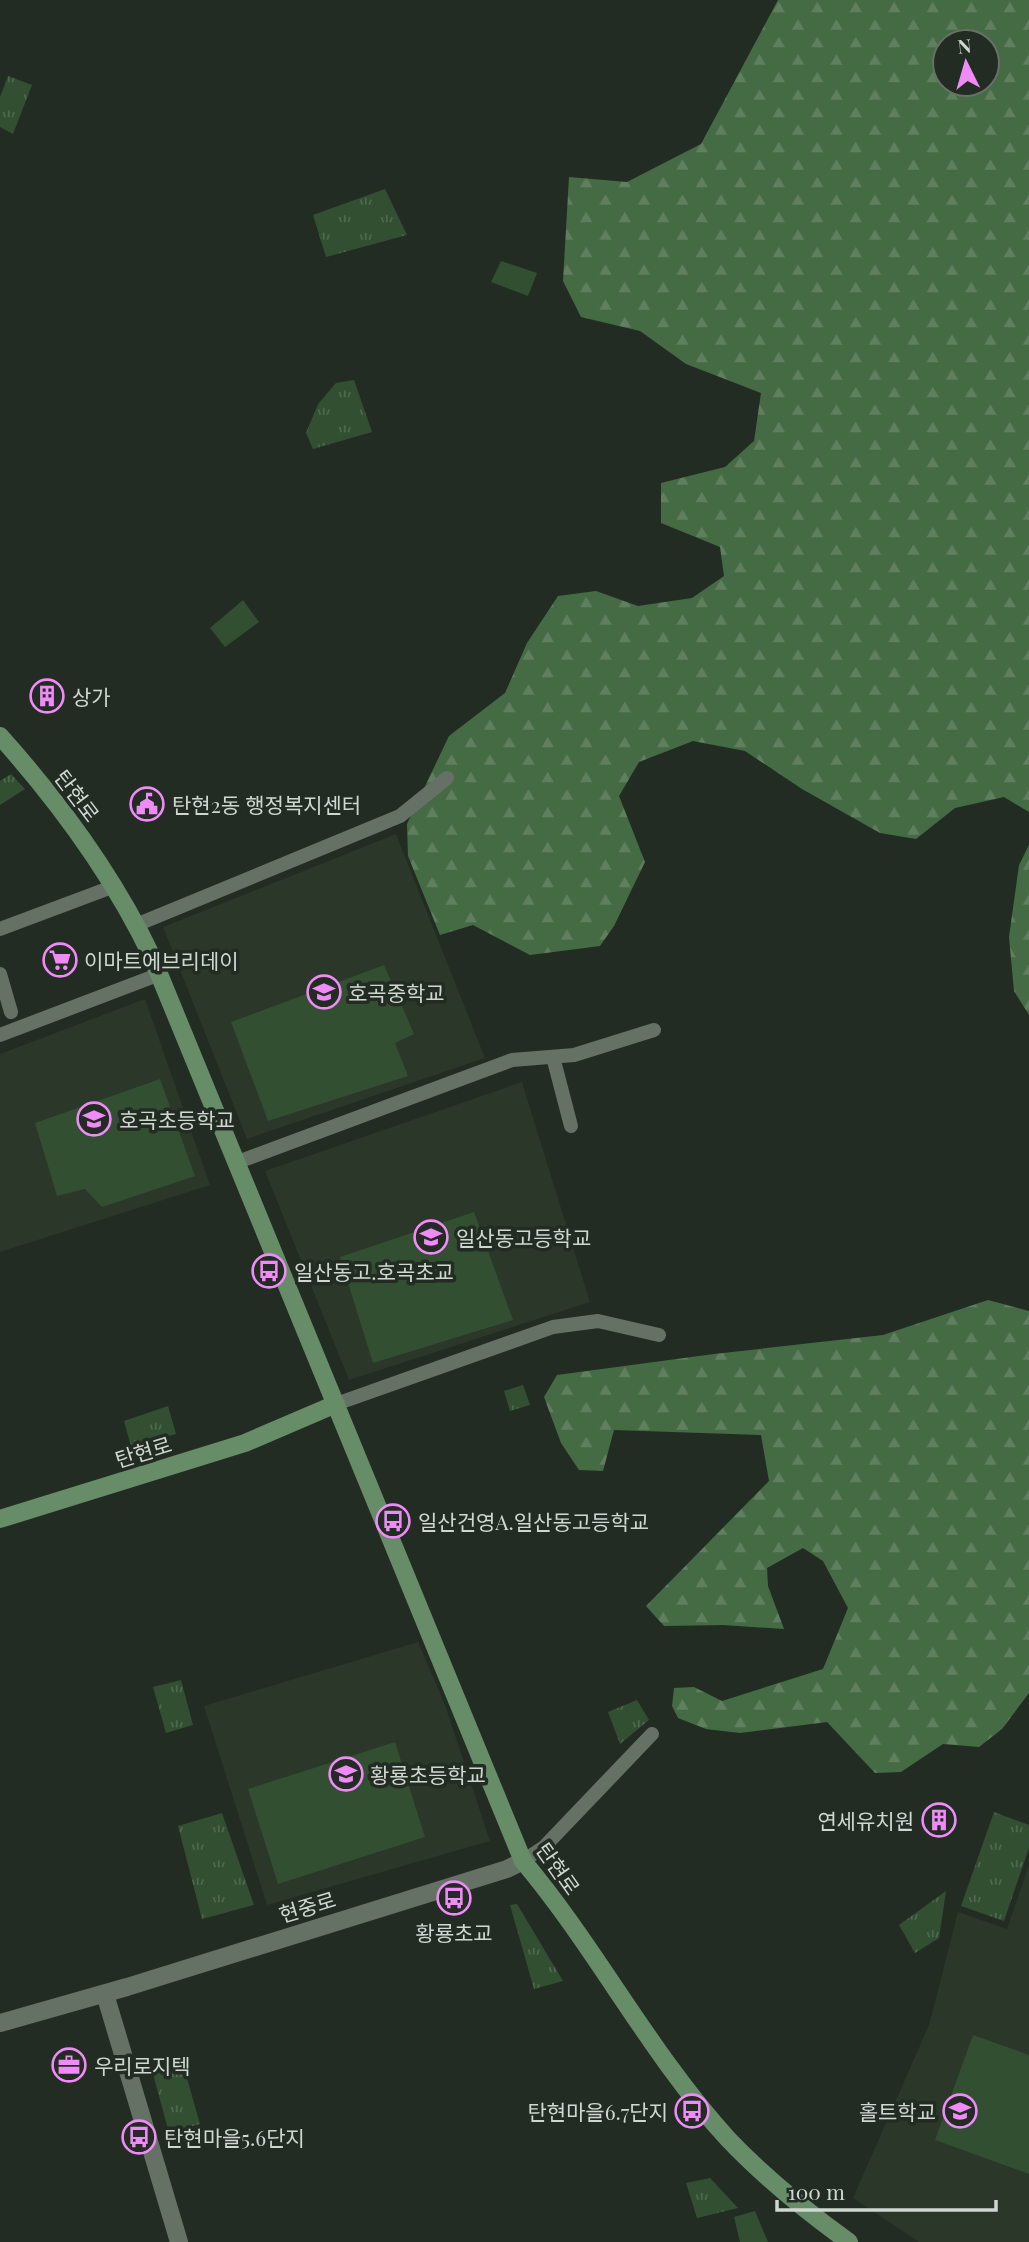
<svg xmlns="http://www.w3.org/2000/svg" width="1029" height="2242" font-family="'Playfair Display','Noto Sans KR',serif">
  <defs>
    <pattern id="forest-firs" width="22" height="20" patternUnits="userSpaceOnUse" patternTransform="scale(1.75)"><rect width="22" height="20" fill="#456b45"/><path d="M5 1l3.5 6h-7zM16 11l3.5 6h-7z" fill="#5f7f5f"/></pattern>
    <pattern id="park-tufts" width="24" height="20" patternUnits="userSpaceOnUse" patternTransform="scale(1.75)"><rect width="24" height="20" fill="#324f32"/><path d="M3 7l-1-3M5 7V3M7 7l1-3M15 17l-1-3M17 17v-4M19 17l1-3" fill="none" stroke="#4f684f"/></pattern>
  </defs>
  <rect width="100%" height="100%" fill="#232c23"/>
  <g fill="#2a3729">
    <polygon points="396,834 485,1058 247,1139 163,927"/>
    <polygon points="145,999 210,1185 0,1252 0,1054"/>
    <polygon points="522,1082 590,1302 349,1380 265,1171"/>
    <polygon points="418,1642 445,1705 490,1841 267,1905 204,1706"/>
    <polygon points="1029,1865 1029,2242 919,2242 853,2198 929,2025 958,1912 1007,1929"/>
  </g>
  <g fill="#324f32">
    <polygon points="501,261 537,273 528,296 491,282"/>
    <polygon points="243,600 259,622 225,647 210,628"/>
    <polygon points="384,965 414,1034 395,1043 408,1076 268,1121 231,1022"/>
    <polygon points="160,1079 195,1176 102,1207 85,1189 57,1196 35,1123"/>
    <polygon points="474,1212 513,1320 373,1363 340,1257"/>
    <polygon points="395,1742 425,1837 278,1884 248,1789"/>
    <polygon points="973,2035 1029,2055 1029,2174 935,2140"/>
    <polygon points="755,2211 768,2242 740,2242 734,2217"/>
  </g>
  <g fill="url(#forest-firs)" fill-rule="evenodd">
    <path d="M778,0H1029V812L1004,797L955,808L916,839L880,833L802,789L745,751L693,741L639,762L619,796L645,862L614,926L600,946L530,955L473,925L440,935L408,856L407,824L449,736L505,693L527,643L558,596L596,591L638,606L692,598L724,576L720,547L661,523V483L725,467L754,441L761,393L686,364L640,331L581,317L563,281L569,177L627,182L701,144ZM945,42H987V84H945Z"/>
    <polygon points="1029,845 1029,1015 1014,991 1009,937 1019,865"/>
    <polygon points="988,1300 1029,1311 1029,1693 1002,1729 979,1747 943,1744 901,1772 875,1773 827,1722 740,1733 706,1729 678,1718 672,1706 674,1688 694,1687 722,1701 823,1669 848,1608 823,1561 803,1548 767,1568 768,1586 784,1629 723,1625 664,1626 646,1606 769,1481 761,1435 614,1430 603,1471 579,1470 561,1443 544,1397 557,1375 714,1354 883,1335"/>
  </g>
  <g fill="url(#park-tufts)">
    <polygon points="8,76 32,85 13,134 0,127 0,97"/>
    <polygon points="385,189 407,235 326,257 313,215"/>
    <polygon points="354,380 372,432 313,449 306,433 318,404 336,383"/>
    <polygon points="11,774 25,789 0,805 0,781"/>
    <polygon points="523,1385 530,1405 510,1411 504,1391"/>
    <polygon points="168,1406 176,1434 131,1446 124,1421"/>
    <polygon points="181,1680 193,1725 166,1733 153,1687"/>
    <polygon points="637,1700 649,1720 620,1744 608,1712"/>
    <polygon points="994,1812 1029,1825 1029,1848 1004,1921 961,1906"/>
    <polygon points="222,1813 254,1905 202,1919 178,1826"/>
    <polygon points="946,1891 939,1938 915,1953 899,1925"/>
    <polygon points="517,1904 563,1981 534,1989 510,1905"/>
    <polygon points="182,2061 200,2124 169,2133 152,2070"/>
    <polygon points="710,2178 738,2208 697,2218 686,2183"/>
  </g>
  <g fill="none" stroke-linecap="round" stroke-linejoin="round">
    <g stroke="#667166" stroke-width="14">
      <polyline points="136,925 400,816 447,778"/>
      <polyline points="0,929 112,887"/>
      <polyline points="0,974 11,1012"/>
      <polyline points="0,1035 160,974"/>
      <polyline points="553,1057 571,1126"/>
      <polyline points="235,1163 512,1060 574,1055 654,1030"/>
      <polyline points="336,1404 553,1327 598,1321 659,1335"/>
      <polyline points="523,1861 544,1847 652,1734"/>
    </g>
    <g stroke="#667166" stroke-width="18">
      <polyline points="105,1994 179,2242"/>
      <polyline points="0,2023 127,1987 507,1869 523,1861"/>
    </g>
    <g stroke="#678d68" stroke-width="18">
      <path d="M0,736C59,802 114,877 152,957L523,1861C597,1949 650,2054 728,2139C765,2178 806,2211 849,2242"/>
      <polyline points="0,1519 245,1443 336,1404"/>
    </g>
  </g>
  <defs>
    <symbol id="building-ring" viewBox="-11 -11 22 22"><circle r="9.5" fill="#232c23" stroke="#ef8bf7" stroke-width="1.5"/><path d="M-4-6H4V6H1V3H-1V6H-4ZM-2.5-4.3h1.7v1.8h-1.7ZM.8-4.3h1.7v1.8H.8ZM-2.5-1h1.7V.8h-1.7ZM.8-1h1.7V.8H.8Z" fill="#ef8bf7"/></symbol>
    <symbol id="civic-ring" viewBox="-11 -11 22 22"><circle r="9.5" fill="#232c23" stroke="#ef8bf7" stroke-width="1.5"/><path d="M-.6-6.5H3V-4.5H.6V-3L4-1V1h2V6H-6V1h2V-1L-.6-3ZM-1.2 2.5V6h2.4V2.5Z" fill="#ef8bf7"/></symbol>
    <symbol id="supermarket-ring" viewBox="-11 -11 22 22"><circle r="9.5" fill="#232c23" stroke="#ef8bf7" stroke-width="1.5"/><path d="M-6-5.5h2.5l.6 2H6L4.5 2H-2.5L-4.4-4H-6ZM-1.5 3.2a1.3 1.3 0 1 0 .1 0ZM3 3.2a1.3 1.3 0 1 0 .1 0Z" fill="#ef8bf7"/></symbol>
    <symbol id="school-ring" viewBox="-11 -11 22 22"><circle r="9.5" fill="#232c23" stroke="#ef8bf7" stroke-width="1.5"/><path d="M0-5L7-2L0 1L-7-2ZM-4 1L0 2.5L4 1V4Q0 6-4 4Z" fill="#ef8bf7"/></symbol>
    <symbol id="bus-ring" viewBox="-11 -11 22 22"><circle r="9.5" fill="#232c23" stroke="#ef8bf7" stroke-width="1.5"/><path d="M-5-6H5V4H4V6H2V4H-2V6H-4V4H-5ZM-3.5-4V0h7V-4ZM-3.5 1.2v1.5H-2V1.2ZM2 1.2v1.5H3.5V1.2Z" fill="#ef8bf7"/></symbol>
    <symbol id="office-ring" viewBox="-11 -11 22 22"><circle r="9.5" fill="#232c23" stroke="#ef8bf7" stroke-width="1.5"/><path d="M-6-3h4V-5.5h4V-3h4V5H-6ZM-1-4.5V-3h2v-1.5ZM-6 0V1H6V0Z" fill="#ef8bf7"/></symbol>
  </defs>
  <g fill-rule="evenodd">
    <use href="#building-ring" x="28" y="677" width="38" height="38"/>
    <use href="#civic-ring" x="128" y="785" width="38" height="38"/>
    <use href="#supermarket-ring" x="41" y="941" width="38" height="38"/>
    <use href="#school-ring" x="305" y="973" width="38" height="38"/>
    <use href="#school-ring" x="75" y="1100" width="38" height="38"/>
    <use href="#school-ring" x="412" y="1218" width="38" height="38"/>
    <use href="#bus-ring" x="250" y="1252" width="38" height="38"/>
    <use href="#bus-ring" x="374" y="1502" width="38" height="38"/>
    <use href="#school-ring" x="327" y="1755" width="38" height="38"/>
    <use href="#building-ring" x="920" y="1801" width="38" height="38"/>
    <use href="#bus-ring" x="435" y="1879" width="38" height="38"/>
    <use href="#office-ring" x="50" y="2046" width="38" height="38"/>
    <use href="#bus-ring" x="673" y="2092" width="38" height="38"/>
    <use href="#school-ring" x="941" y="2092" width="38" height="38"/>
    <use href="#bus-ring" x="120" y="2118" width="38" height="38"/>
  </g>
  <g text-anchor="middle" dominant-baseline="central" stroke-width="7" stroke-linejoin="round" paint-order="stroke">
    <g font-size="21" fill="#d0d6d0" stroke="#232c23" text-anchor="start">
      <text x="72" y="696">상가</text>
      <text x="172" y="804">탄현2동 행정복지센터</text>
      <text x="84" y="960">이마트에브리데이</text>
      <text x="348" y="992">호곡중학교</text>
      <text x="119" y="1119">호곡초등학교</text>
      <text x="456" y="1237">일산동고등학교</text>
      <text x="294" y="1271">일산동고.호곡초교</text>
      <text x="418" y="1521">일산건영A.일산동고등학교</text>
      <text x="370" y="1774">황룡초등학교</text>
      <text x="914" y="1820" text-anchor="end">연세유치원</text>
      <text x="454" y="1932" text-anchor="middle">황룡초교</text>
      <text x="94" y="2065">우리로지텍</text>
      <text x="668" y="2111" text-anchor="end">탄현마을6.7단지</text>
      <text x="936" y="2111" text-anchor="end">홀트학교</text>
      <text x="164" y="2137">탄현마을5.6단지</text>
    </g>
    <g font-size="21" fill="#d0d6d0" stroke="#232c23">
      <text transform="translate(78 795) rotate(53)">탄현로</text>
      <text transform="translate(143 1451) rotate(-17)">탄현로</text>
      <text transform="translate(559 1868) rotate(55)">탄현로</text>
      <text transform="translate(307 1906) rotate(-17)">현중로</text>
    </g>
  </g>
  <g transform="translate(966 63) rotate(355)"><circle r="33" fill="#232c23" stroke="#687068" stroke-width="2"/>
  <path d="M0-5L12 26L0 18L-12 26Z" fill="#ef8bf7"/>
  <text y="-10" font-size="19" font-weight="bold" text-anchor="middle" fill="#d0d6d0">N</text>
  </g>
  <path d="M777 2200v10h219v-10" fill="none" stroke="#d0d6d0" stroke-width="3.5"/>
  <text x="788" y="2200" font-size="21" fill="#d0d6d0" stroke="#232c23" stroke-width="5" paint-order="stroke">100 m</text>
</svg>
